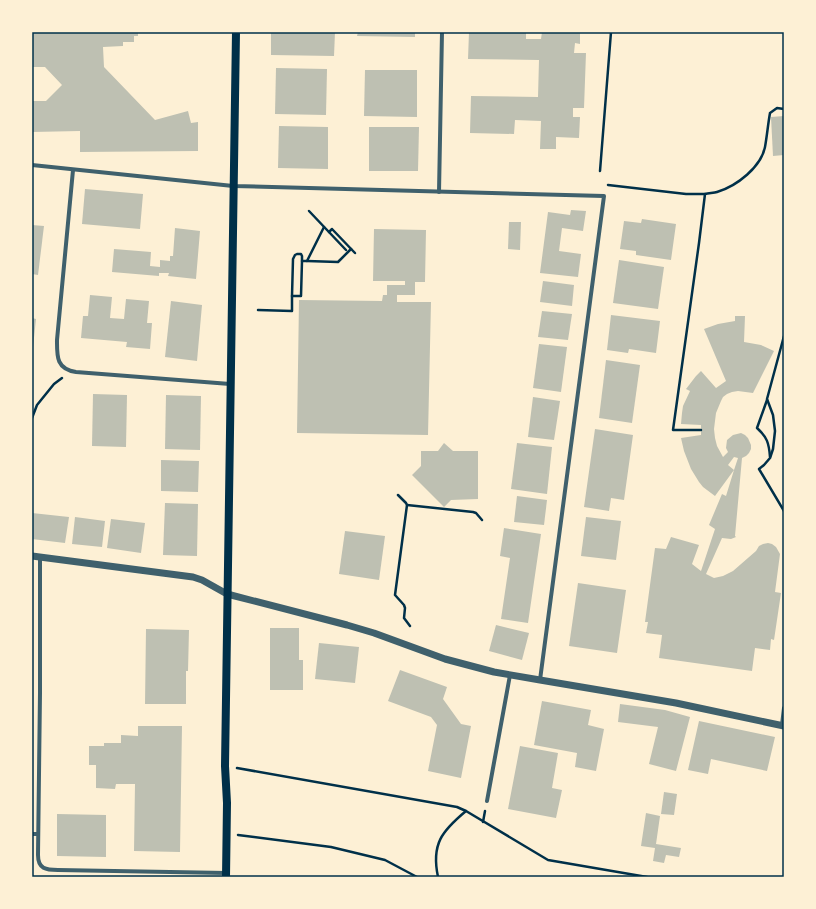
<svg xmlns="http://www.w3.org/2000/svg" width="816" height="909" font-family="'PT Sans Narrow',sans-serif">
  <rect width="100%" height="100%" fill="#fdf0d5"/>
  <g fill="#bec0b2" fill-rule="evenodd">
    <polygon points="32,32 138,32 138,36 134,36 134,42 123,42 123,46 103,47 104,67 155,120 188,111 191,123 198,122 198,151 80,152 80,131 32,132 32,101 46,101 62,85 45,67 32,67"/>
    <polygon points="271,32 335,32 334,56 271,55"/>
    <polygon points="358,32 415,32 415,37 357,36"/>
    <polygon points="469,32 526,32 526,39 541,39 542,32 580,32 580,44 575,43 574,53 586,53 584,108 573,108 573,117 580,117 579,138 556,137 556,149 540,149 541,121 515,120 514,134 470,133 471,96 538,97 539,60 468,59"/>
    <polygon points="276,68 327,69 326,115 275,114"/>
    <polygon points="365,70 417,70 417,117 364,116"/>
    <polygon points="784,116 784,155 773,156 771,117"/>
    <polygon points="279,126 328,127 328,169 278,168"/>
    <polygon points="369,127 419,127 418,171 369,171"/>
    <polygon points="85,189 143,194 140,229 82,224"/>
    <polygon points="571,210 586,211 583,231 562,228 559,251 581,254 578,277 540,273 548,212 570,215"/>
    <polygon points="642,219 676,224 671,260 636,255 636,251 620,249 624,221 641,223"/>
    <polygon points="509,222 521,222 520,250 508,249"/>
    <polygon points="32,225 44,226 38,275 32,274"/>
    <polygon points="175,228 200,231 196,279 168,276 169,273 159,273 159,276 112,272 114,249 151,252 150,266 160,267 160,260 170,261 170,256 173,256"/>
    <polygon points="374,229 426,230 425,282 415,282 415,295 397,295 397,302 431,302 428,435 297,433 299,300 382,301 383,295 387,295 387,285 405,285 405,281 373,281"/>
    <polygon points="619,260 664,267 658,309 613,303"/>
    <polygon points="543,281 574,285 572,306 540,302"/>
    <polygon points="90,295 112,297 110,318 124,319 126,299 149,301 147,323 152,323 150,349 126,347 127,342 81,338 83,316 88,316"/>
    <polygon points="171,301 202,305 197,361 165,357"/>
    <polygon points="542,311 572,314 568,340 538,337"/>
    <polygon points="611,315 660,321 656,353 629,349 628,353 607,350"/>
    <path d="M735,316H745L744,342L761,345L774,351L753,393L738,391L732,392L727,394L723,397L721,401L716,413L714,429L715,438L717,446L723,457L728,452L726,448L727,440L733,435L741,433L745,435L748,438L751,445V449L749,453L746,456L742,458L735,536L736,537L731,539L722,538L706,574L714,578L723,576L733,571L756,551L759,546L763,544L768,543L772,544L776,547L780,554L775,592L781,593L774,640L771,639L770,650L755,648L752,671L659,658L662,635L646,633L648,622H645L655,548L666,549L671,537L699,545L692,564L701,571L715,529L709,525L722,494L726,496L734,470L715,496L703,487L699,482L691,469L684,451L681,438L701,435V425L681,424L682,413L683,406L690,391L686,389L696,376L701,371L716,388L726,381L704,329L718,324L735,321ZM734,457L738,458L734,470L728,465Z"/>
    <polygon points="32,318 36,319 33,347 32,347"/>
    <polygon points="539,344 567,347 561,392 533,388"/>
    <polygon points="606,360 640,365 632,423 599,418"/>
    <polygon points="93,394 127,395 126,447 92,446"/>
    <polygon points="166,395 201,396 200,450 165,449"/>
    <polygon points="533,397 560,401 554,440 528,437"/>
    <polygon points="595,429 633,435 624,500 611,498 609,511 584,507"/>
    <polygon points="444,443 453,451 478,451 478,499 451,500 444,507 412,475 421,466 421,451 438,451"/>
    <polygon points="517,443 552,447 547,494 511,489"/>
    <polygon points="161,460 199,461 198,492 161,491"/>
    <polygon points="517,496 547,500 544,525 514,522"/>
    <polygon points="165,503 198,504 197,556 163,555"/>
    <polygon points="32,513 69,517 65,543 32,539"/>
    <polygon points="75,517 105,521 102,547 72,544"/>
    <polygon points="586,517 621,521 616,560 581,556"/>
    <polygon points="111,519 145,523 141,553 107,548"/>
    <polygon points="504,528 541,534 528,623 501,619 510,558 500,556"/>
    <polygon points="345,531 385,536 379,580 339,574"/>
    <polygon points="578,583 626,590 617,653 569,646"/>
    <polygon points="496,625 529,633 522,660 489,651"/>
    <polygon points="270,628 299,628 299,660 303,660 303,690 270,690"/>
    <polygon points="146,629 189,630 188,671 186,671 186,704 145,704"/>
    <polygon points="319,643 359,647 355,683 315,679"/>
    <polygon points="400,670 447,687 443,699 461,724 471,726 461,778 428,771 437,725 431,717 388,701"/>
    <polygon points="542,701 591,710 588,725 604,729 596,771 575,767 577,753 534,745"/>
    <polygon points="620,704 665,710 690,717 676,771 649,764 658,727 618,722"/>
    <polygon points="699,721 775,737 767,771 711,759 708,774 688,770"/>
    <polygon points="138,726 182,726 180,852 134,851 135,784 116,784 115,789 96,788 96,765 89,765 89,746 104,746 104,743 121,743 121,735 138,736"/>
    <polygon points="520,746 558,753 552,788 562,790 556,818 508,809"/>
    <polygon points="664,792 677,794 674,815 661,814"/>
    <polygon points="646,813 660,816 656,844 681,848 679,857 666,855 664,863 653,861 655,848 641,846"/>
    <polygon points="57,814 106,815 106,857 57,856"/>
  </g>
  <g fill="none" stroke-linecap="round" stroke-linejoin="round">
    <g stroke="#003049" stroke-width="2.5">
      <polyline points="600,171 611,32"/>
      <polyline points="608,185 686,194 705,194 699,243 673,430 701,430"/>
      <path d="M705,194C709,193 714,193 717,192C737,186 761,167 765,147C767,136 768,124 770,113L777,108L784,109"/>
      <polyline points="309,211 346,250"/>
      <polyline points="329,232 332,229 355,253"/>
      <polyline points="307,261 338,262 351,249"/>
      <polyline points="292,296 293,259 295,255 297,254 301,254 302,256 302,261"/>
      <polyline points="258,310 292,311 292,296 301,296 302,261 307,261 324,227"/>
      <polyline points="784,336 767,399 773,415 775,431 773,449 770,458 764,465 759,469 784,511"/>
      <path d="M767,400L757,428C767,437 769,443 770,457"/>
      <polyline points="32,418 37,405 54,384 62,378"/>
      <polyline points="398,495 406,503 407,505 395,595 404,605 405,608 404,618 410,626"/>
      <polyline points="407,505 473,512 476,513 482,520"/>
      <polyline points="237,768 457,807 466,811 548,860 647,877"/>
      <polyline points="483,822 485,811"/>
      <polyline points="238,835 331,847 385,860 417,877"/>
      <path d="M438,877C431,844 442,831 466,811"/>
    </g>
    <g stroke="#3f606c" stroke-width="4">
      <polyline points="32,165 233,186 604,196 540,680"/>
      <path d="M73,170L57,340C57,356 56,369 76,372L230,384"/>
      <polyline points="439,192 442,32"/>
      <path d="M40,557V693L38,855C38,869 46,870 58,870L226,873"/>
      <polyline points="782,725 784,708"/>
      <polyline points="487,801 510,675"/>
      <polyline points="32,834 38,834"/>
    </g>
    <polyline stroke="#3f606c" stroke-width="7" points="32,556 193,577 202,580 227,594 347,625 374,633 445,659 494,672 540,680 676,703 784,726"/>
    <polyline stroke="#003049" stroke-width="8" points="226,877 227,803 225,766 236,32"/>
  </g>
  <rect width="816" height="909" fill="none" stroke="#fdf0d5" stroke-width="66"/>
  <rect x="33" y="33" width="750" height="843" fill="none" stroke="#003049" stroke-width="1.5"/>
</svg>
